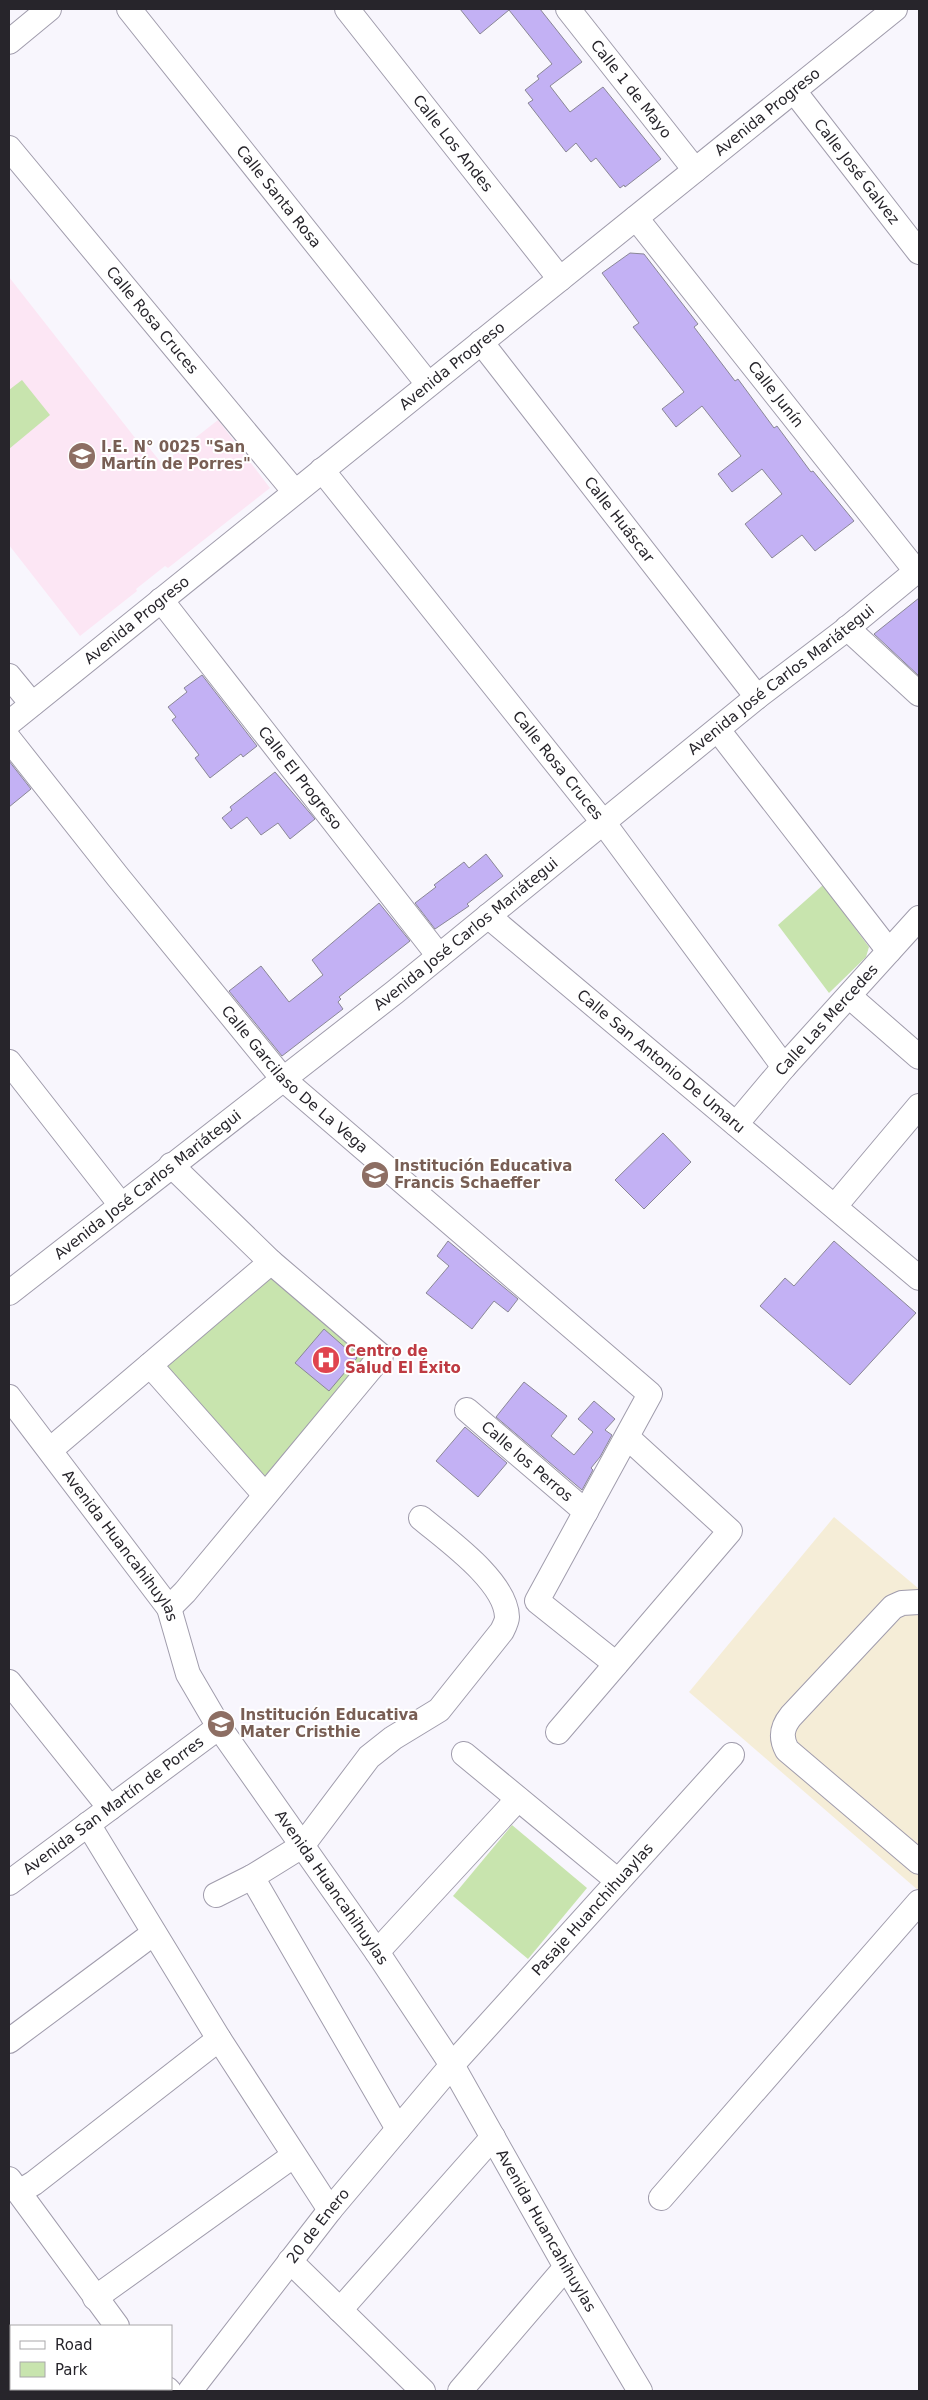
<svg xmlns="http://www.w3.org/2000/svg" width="928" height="2400" font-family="'DejaVu Sans',sans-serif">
  <rect width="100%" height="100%" fill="#f8f6fd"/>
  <polygon fill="#f5edd7" points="834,1517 919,1589 919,1891 689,1692"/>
  <polygon fill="#fce6f4" points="9,277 143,448 147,445 162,464 218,420 270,488 168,568 165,566 136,589 137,591 80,636 9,545"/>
  <g fill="#c8e4ae">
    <polygon points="22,380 50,415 9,449 9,390"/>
    <polygon points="823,885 869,947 866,957 829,993 778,925"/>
    <polygon points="269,1271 368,1357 266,1481 159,1365"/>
    <polygon points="512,1825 587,1888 528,1959 453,1896"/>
  </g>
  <g fill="#c3b1f4" stroke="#8a8796">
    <polygon points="460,9 540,9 582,62 550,86 570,112 603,87 661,159 625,187 624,185 620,188 596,158 591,162 576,143 566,152 528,103 533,100 525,90 539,79 537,76 552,64 509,10 480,34"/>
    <polygon points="630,253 644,254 698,324 694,327 735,381 738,379 774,428 777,426 811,472 813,471 854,521 815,551 802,535 772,558 745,524 782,494 762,469 732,492 718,474 741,456 702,406 676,427 662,409 684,392 633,327 639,323 602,273"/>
    <polygon points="919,598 919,676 874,634"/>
    <polygon points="202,675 257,746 243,757 241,754 210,778 195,758 199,755 172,720 176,717 168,707 187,692 184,688"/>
    <polygon points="9,761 31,789 9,807"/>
    <polygon points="275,772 315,819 290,839 278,823 261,835 247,817 231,829 222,818 232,810 230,807"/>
    <polygon points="486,854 503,876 467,904 469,906 435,929 415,903 436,887 434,885 464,862 469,868"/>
    <polygon points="379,903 410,941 339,997 341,999 338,1002 343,1009 282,1056 229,991 261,966 289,1002 323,975 312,960"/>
    <polygon points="663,1133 691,1162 644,1209 615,1180"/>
    <polygon points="448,1241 518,1299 508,1312 494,1301 472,1329 426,1293 449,1266 437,1256"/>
    <polygon points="834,1241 916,1313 850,1385 760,1306 785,1278 794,1286"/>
    <polygon points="324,1329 357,1358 329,1391 295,1363"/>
    <polygon points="524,1382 567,1416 551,1436 574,1455 593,1432 578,1419 594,1401 615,1419 605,1430 612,1435 600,1457 591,1468 593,1470 582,1490 496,1417"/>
    <polygon points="465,1427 507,1463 478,1497 436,1461"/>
  </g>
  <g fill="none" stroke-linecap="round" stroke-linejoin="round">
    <defs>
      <g id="minor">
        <path id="s1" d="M129,9L428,384"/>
        <path id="s2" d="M347,9L560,279"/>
        <path id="s3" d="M568,9L695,170"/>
        <polyline points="9,42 49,9"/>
        <path id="s4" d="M794,91L919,252"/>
        <path id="s5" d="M9,148L295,492"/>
        <path id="s6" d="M636,218L916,571"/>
        <path id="s7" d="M481,342L757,697"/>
        <path id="s8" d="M322,470L603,822L784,1067"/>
        <path id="s9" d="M161,600L439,956"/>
        <polyline points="847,628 919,694"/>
        <polyline points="9,676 32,704"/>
        <path id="s10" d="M9,723L895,9"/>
        <polyline points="718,730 889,951"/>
        <path id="s11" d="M9,739L118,877L283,1079L650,1394L537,1601L616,1664"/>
        <path id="s12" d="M488,916L919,1278"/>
        <polyline points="849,996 919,1057"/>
        <polyline points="9,1062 121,1205"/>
        <path id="s13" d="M736,1124L784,1067L919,918"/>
        <polyline points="835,1206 919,1106"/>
        <path id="s14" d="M9,1293L395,992L757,697L844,631L919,569"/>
        <polyline points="150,1365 265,1495"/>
        <path id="s15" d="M9,1397L169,1608L188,1674L219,1727L377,1952L452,2065L566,2267L640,2391"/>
        <path id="s16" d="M467,1410L586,1512"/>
        <polyline points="50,1450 271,1262"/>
        <path d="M919,1602L902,1603L893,1607L791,1716C782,1727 780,1737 787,1750L919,1862"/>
        <polyline points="169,1608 185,1592 381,1356 271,1262 171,1165"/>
        <polyline points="9,1682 110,1808"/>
        <polyline points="558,1732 730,1531 627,1437"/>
        <polyline points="464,1754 618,1881"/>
        <polyline points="88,1824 219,2039 330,2210"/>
        <polyline points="252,1877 398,2129"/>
        <path id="s17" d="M9,1883L219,1727"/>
        <path d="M216,1895L252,1877L302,1846L369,1757L393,1738L439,1710L502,1631C504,1627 507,1621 507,1617C506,1581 446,1539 421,1518"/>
        <polyline points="377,1952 518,1799"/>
        <polyline points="9,2041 154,1933"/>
        <polyline points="9,2179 117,2326"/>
        <polyline points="19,2192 34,2183 219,2039"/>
        <polyline points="661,2198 919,1902"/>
        <polyline points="290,2261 423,2391"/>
        <polyline points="95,2298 293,2156"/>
        <polyline points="340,2310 493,2137"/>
        <polyline points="167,2389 169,2391"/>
        <polyline points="62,2391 64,2389"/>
        <path id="s18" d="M190,2391L330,2210L452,2065L732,1755"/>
        <polyline points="460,2391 566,2267"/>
      </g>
    </defs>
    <use href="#minor" stroke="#a09cac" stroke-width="26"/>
    <use href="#minor" stroke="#fff" stroke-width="24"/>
  </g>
  <defs>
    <symbol id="school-disc" viewBox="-11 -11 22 22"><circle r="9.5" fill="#8d6e63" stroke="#fff"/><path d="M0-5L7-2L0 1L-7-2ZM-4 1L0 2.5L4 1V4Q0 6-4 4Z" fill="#fff"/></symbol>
    <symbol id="hospital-disc" viewBox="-11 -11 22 22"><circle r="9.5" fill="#e0444e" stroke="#fff"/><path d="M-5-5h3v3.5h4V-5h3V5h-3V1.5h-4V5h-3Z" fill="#fff"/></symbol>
  </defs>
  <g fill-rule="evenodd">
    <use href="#school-disc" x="66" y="440" width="32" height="32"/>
    <use href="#school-disc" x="359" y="1159" width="32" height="32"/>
    <use href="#hospital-disc" x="310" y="1344" width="32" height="32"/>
    <use href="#school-disc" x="205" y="1708" width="32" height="32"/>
  </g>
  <g text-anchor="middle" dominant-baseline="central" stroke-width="4" stroke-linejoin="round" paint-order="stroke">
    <g font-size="15" fill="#27252b" stroke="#fff">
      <text stroke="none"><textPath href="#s3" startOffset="102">Calle 1 de Mayo</textPath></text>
      <text stroke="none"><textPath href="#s10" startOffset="974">Avenida Progreso</textPath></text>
      <text stroke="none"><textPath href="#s2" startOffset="171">Calle Los Andes</textPath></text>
      <text stroke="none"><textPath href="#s4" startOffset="102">Calle José Galvez</textPath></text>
      <text stroke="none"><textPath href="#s1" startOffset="240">Calle Santa Rosa</textPath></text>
      <text stroke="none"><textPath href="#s5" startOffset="224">Calle Rosa Cruces</textPath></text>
      <text stroke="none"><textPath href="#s10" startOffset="569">Avenida Progreso</textPath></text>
      <text stroke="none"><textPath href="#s6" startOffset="225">Calle Junín</textPath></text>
      <text stroke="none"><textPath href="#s7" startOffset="225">Calle Huáscar</textPath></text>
      <text stroke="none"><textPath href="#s10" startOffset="164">Avenida Progreso</textPath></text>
      <text stroke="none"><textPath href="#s14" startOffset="986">Avenida José Carlos Mariátegui</textPath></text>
      <text stroke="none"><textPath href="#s8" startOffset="378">Calle Rosa Cruces</textPath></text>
      <text stroke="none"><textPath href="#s9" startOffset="226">Calle El Progreso</textPath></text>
      <text stroke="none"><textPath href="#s14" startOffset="581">Avenida José Carlos Mariátegui</textPath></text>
      <text stroke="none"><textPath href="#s13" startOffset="138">Calle Las Mercedes</textPath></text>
      <text stroke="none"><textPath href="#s12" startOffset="226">Calle San Antonio De Umaru</textPath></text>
      <text stroke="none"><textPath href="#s11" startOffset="445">Calle Garcilaso De La Vega</textPath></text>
      <text stroke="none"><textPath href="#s14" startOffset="176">Avenida José Carlos Mariátegui</textPath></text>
      <text stroke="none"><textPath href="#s16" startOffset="79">Calle los Perros</textPath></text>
      <text stroke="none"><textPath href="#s15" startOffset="186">Avenida Huancahihuylas</textPath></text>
      <text stroke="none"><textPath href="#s17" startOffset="130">Avenida San Martín de Porres</textPath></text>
      <text stroke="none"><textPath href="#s15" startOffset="591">Avenida Huancahihuylas</textPath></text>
      <text stroke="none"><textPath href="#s18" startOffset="628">Pasaje Huanchihuaylas</textPath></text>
      <text stroke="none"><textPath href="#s18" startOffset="209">20 de Enero</textPath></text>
      <text stroke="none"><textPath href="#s15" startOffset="996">Avenida Huancahihuylas</textPath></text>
    </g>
    <g font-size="15" font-weight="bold" fill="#785e54" stroke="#fff" text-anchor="start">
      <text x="101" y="447">I.E. N° 0025 "San<tspan x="101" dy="17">Martín de Porres"</tspan></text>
      <text x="394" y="1166">Institución Educativa<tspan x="394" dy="17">Francis Schaeffer</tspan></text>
      <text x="240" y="1715">Institución Educativa<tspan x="240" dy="17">Mater Cristhie</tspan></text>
    </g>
    <g font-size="15" font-weight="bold" fill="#be3a42" stroke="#fff" text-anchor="start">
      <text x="345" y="1351">Centro de<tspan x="345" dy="17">Salud El Éxito</tspan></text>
    </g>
  </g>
  <rect width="928" height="2400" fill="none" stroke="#27252b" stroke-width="20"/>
  <rect x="10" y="2325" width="162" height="65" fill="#ffffff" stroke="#a9a8aa"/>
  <rect x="20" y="2341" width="25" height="8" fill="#ffffff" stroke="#a9a8aa"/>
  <text x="55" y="2350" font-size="15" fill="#27252b">Road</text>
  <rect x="20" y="2362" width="25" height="15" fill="#c8e4ae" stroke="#a9a8aa"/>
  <text x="55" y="2375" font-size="15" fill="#27252b">Park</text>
</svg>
